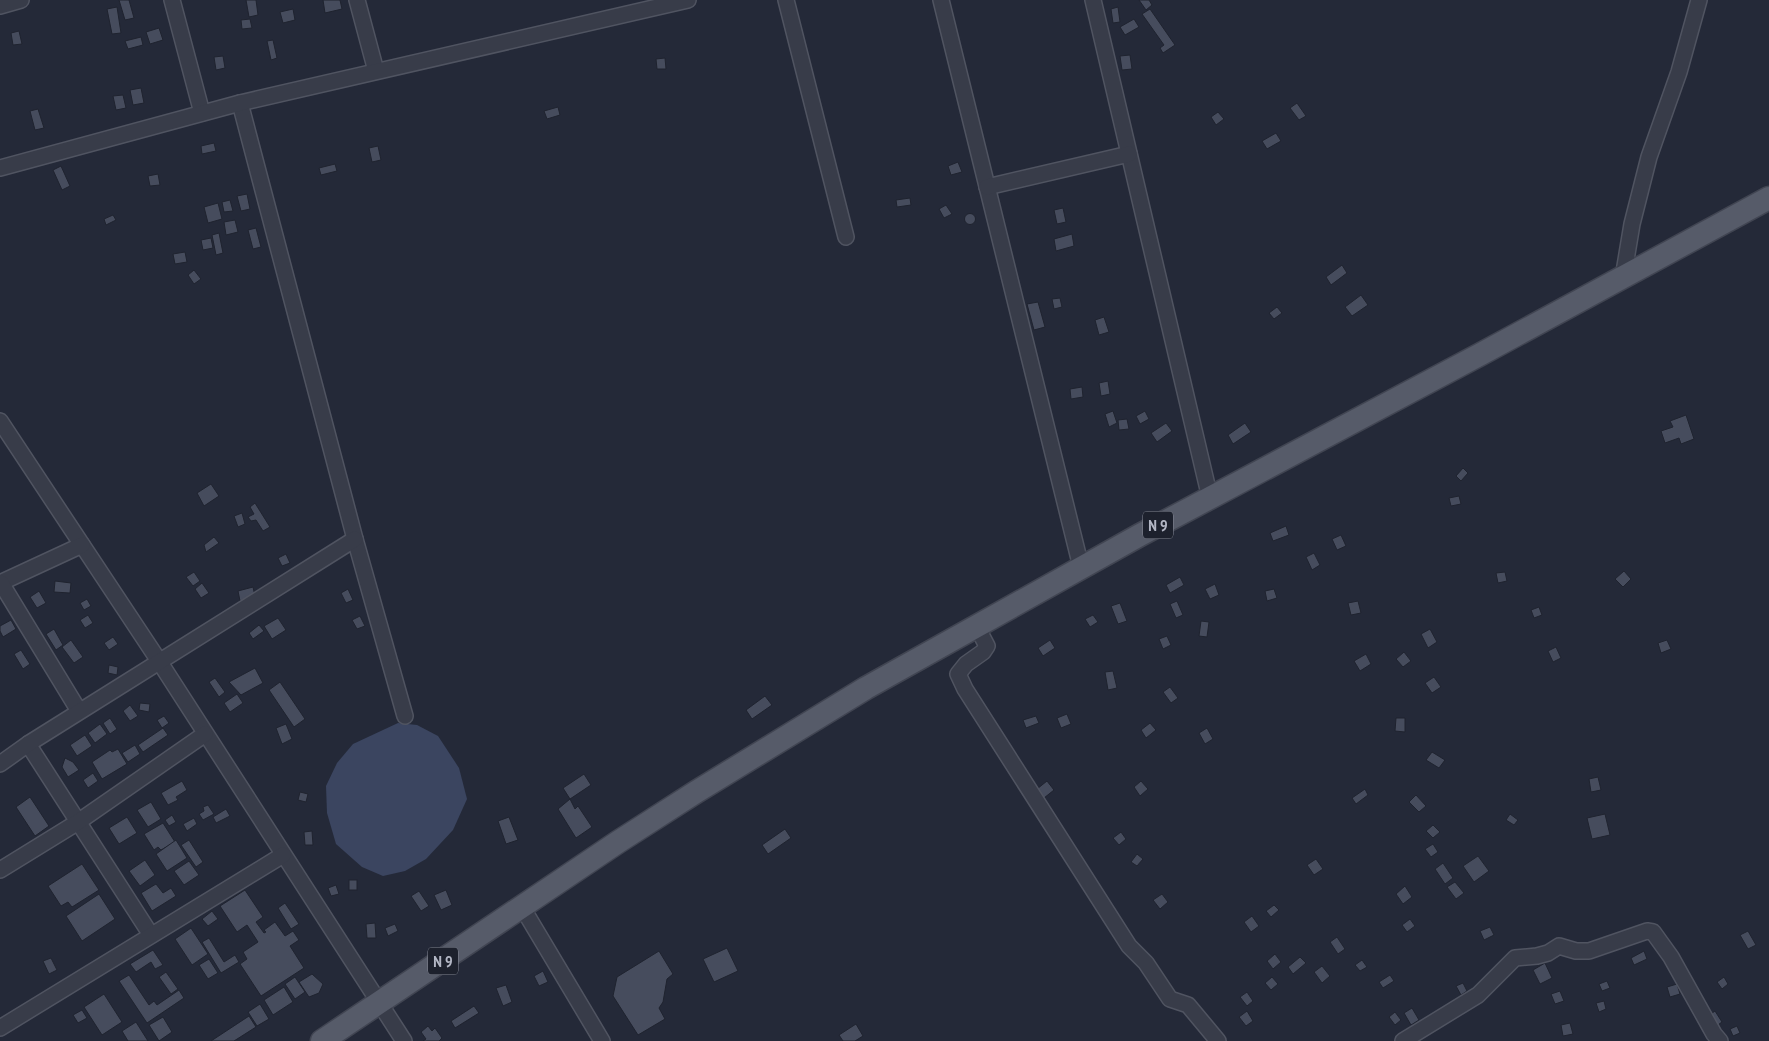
<svg xmlns="http://www.w3.org/2000/svg" width="1769" height="1041" font-family="'PT Sans Narrow',sans-serif">
  <rect width="100%" height="100%" fill="#242938"/>
  <polygon fill="#3b4560" points="398,723 417,725 438,736 459,768 467,799 453,830 426,859 405,871 383,876 362,867 336,844 327,813 326,786 337,763 353,744"/>
  <g fill="#464c5d" stroke="#1f232f">
    <polygon points="119,0 129,0 134,18 125,20"/>
    <polygon points="246,0 256,0 258,15 249,17"/>
    <polygon points="323,0 340,0 342,9 325,13"/>
    <polygon points="1139,0 1149,0 1152,5 1146,10"/>
    <polygon points="117,7 121,33 112,34 107,9"/>
    <polygon points="1118,7 1120,22 1113,23 1111,9"/>
    <polygon points="293,9 295,20 283,23 280,12"/>
    <polygon points="1150,9 1175,45 1163,53 1160,48 1164,45 1142,14"/>
    <polygon points="250,19 252,28 242,29 241,20"/>
    <polygon points="1134,19 1139,27 1125,35 1120,27"/>
    <polygon points="159,28 163,40 150,44 146,32"/>
    <polygon points="19,31 22,44 13,45 11,33"/>
    <polygon points="141,37 143,45 128,49 125,41"/>
    <polygon points="273,40 277,58 271,60 267,41"/>
    <polygon points="1130,55 1132,69 1122,70 1120,56"/>
    <polygon points="223,56 225,68 216,70 214,57"/>
    <polygon points="665,58 666,69 657,69 656,59"/>
    <polygon points="141,88 144,103 133,105 130,90"/>
    <polygon points="123,95 126,108 116,110 113,96"/>
    <polygon points="1297,103 1306,116 1299,120 1290,108"/>
    <polygon points="558,107 560,115 547,119 544,111"/>
    <polygon points="38,109 44,128 35,130 30,111"/>
    <polygon points="1218,112 1224,119 1216,125 1211,117"/>
    <polygon points="1276,133 1281,141 1267,149 1262,141"/>
    <polygon points="214,143 216,151 202,154 201,146"/>
    <polygon points="378,146 381,160 372,162 369,148"/>
    <polygon points="958,162 962,172 951,175 948,166"/>
    <polygon points="335,164 337,171 321,175 319,168"/>
    <polygon points="61,166 70,186 62,190 53,170"/>
    <polygon points="158,174 160,185 150,186 148,176"/>
    <polygon points="247,194 250,209 241,211 237,196"/>
    <polygon points="910,198 911,205 897,207 896,200"/>
    <polygon points="230,200 233,211 224,212 222,202"/>
    <polygon points="218,203 222,219 208,223 204,207"/>
    <polygon points="946,205 952,214 944,218 939,209"/>
    <polygon points="1063,208 1066,222 1057,224 1054,210"/>
    <circle cx="970" cy="219" r="5.5"/>
    <polygon points="113,215 116,220 106,225 104,219"/>
    <polygon points="235,220 238,232 226,235 224,222"/>
    <polygon points="256,228 261,247 253,249 248,230"/>
    <polygon points="219,233 223,253 216,255 212,235"/>
    <polygon points="1072,234 1074,246 1056,251 1054,239"/>
    <polygon points="211,238 213,248 203,250 201,240"/>
    <polygon points="185,252 187,262 175,264 173,254"/>
    <polygon points="1342,265 1347,273 1331,285 1326,277"/>
    <polygon points="194,270 201,279 194,284 188,275"/>
    <polygon points="1361,295 1368,305 1352,316 1345,307"/>
    <polygon points="1060,298 1062,307 1054,309 1052,299"/>
    <polygon points="1038,302 1045,327 1034,330 1027,304"/>
    <polygon points="1277,307 1282,313 1274,319 1269,313"/>
    <polygon points="1104,317 1109,332 1099,335 1095,320"/>
    <polygon points="1108,381 1110,394 1101,396 1099,383"/>
    <polygon points="1082,387 1083,397 1071,399 1070,389"/>
    <polygon points="1113,411 1117,423 1109,427 1105,414"/>
    <polygon points="1145,411 1149,419 1140,424 1136,416"/>
    <polygon points="1686,415 1694,439 1681,444 1679,438 1665,443 1661,431 1673,427 1670,421"/>
    <polygon points="1127,419 1129,429 1119,430 1118,420"/>
    <polygon points="1166,423 1172,431 1157,442 1151,433"/>
    <polygon points="1245,423 1251,432 1233,444 1228,435"/>
    <polygon points="1463,468 1468,473 1461,481 1456,476"/>
    <polygon points="211,484 219,496 204,506 197,493"/>
    <polygon points="1459,496 1461,504 1451,506 1449,498"/>
    <polygon points="255,503 270,527 263,531 256,520 251,521 248,517 254,514 250,507"/>
    <polygon points="242,513 245,524 238,527 234,516"/>
    <polygon points="1286,526 1289,535 1273,541 1270,533"/>
    <polygon points="1341,535 1346,546 1337,550 1332,539"/>
    <polygon points="214,537 219,543 206,552 204,545"/>
    <polygon points="1314,553 1320,565 1312,570 1306,557"/>
    <polygon points="286,554 290,563 282,566 278,558"/>
    <polygon points="1624,571 1631,579 1623,587 1615,579"/>
    <polygon points="194,572 200,581 193,586 186,577"/>
    <polygon points="1505,572 1507,581 1498,583 1496,573"/>
    <polygon points="1180,577 1184,585 1170,593 1166,585"/>
    <polygon points="55,581 71,583 70,593 54,592"/>
    <polygon points="202,583 209,593 201,598 195,589"/>
    <polygon points="1215,584 1219,595 1210,599 1205,589"/>
    <polygon points="253,587 255,596 240,601 238,591"/>
    <polygon points="348,589 353,600 346,603 341,593"/>
    <polygon points="1274,589 1277,598 1267,601 1265,591"/>
    <polygon points="39,591 46,603 37,608 30,597"/>
    <polygon points="87,599 91,606 84,610 80,603"/>
    <polygon points="1177,601 1183,615 1176,618 1170,604"/>
    <polygon points="1358,601 1361,613 1351,615 1348,603"/>
    <polygon points="1120,603 1127,621 1118,624 1111,606"/>
    <polygon points="1539,607 1542,615 1534,618 1531,610"/>
    <polygon points="88,615 93,623 85,628 80,620"/>
    <polygon points="1093,615 1098,622 1090,627 1085,619"/>
    <polygon points="360,616 365,626 357,629 352,620"/>
    <polygon points="278,618 286,630 272,639 264,626"/>
    <polygon points="11,620 16,629 3,637 0,631 0,626"/>
    <polygon points="1201,621 1209,622 1207,637 1199,636"/>
    <polygon points="259,625 264,631 253,639 249,633"/>
    <polygon points="54,629 63,645 56,650 46,634"/>
    <polygon points="1430,629 1437,642 1428,648 1421,634"/>
    <polygon points="1167,636 1171,645 1163,649 1159,639"/>
    <polygon points="113,637 118,644 109,650 104,643"/>
    <polygon points="71,640 83,657 74,663 62,647"/>
    <polygon points="1050,640 1055,648 1043,656 1038,648"/>
    <polygon points="1667,640 1671,649 1661,653 1658,643"/>
    <polygon points="1556,647 1561,658 1553,662 1548,651"/>
    <polygon points="21,650 30,664 23,669 14,654"/>
    <polygon points="1404,652 1411,661 1403,667 1396,659"/>
    <polygon points="1366,654 1371,664 1360,671 1354,661"/>
    <polygon points="109,665 118,667 117,675 108,673"/>
    <polygon points="255,668 263,683 241,695 229,682"/>
    <polygon points="1113,671 1117,688 1108,690 1105,672"/>
    <polygon points="1434,677 1441,687 1432,693 1425,683"/>
    <polygon points="215,678 225,692 219,697 209,682"/>
    <polygon points="280,682 305,719 294,727 269,690"/>
    <polygon points="1170,687 1178,698 1171,703 1163,692"/>
    <polygon points="237,694 243,703 230,712 224,703"/>
    <polygon points="765,696 772,705 752,719 746,710"/>
    <polygon points="140,703 150,704 149,712 139,710"/>
    <polygon points="130,705 138,716 130,721 123,711"/>
    <polygon points="1067,714 1071,724 1061,728 1057,718"/>
    <polygon points="164,716 169,723 162,728 157,720"/>
    <polygon points="1036,716 1039,723 1026,728 1023,720"/>
    <polygon points="110,718 117,729 110,734 103,723"/>
    <polygon points="1396,718 1405,718 1405,732 1395,731"/>
    <polygon points="1150,723 1156,730 1146,738 1141,730"/>
    <polygon points="100,724 107,734 95,743 88,733"/>
    <polygon points="286,724 292,739 282,744 276,728"/>
    <polygon points="163,728 168,735 143,752 138,745"/>
    <polygon points="1207,728 1213,739 1205,744 1199,733"/>
    <polygon points="85,735 92,746 77,756 70,745"/>
    <polygon points="135,745 140,754 128,762 122,753"/>
    <polygon points="118,749 127,764 102,779 92,762 110,750 112,752"/>
    <polygon points="1432,752 1445,760 1439,768 1426,760"/>
    <polygon points="65,758 73,762 79,770 68,777 62,767"/>
    <polygon points="93,773 98,781 88,788 83,780"/>
    <polygon points="584,774 591,785 570,799 563,788"/>
    <polygon points="1598,777 1601,790 1591,792 1589,779"/>
    <polygon points="182,781 187,790 176,797 178,800 168,805 161,793"/>
    <polygon points="1047,781 1054,790 1044,798 1037,789"/>
    <polygon points="1141,781 1148,789 1140,796 1134,787"/>
    <polygon points="1365,789 1368,795 1356,804 1352,798"/>
    <polygon points="300,792 308,794 306,802 298,800"/>
    <polygon points="1416,795 1426,806 1419,812 1409,802"/>
    <polygon points="30,797 49,826 35,836 16,807"/>
    <polygon points="570,799 575,809 578,806 592,827 576,838 558,809"/>
    <polygon points="151,802 161,819 148,827 137,810"/>
    <polygon points="208,805 214,814 203,820 199,814 204,811 203,807"/>
    <polygon points="226,809 230,816 216,823 213,817"/>
    <polygon points="1510,814 1518,820 1514,825 1506,820"/>
    <polygon points="1605,814 1610,835 1592,839 1587,818"/>
    <polygon points="172,815 176,822 169,826 165,820"/>
    <polygon points="127,817 137,833 119,844 109,828"/>
    <polygon points="509,817 518,840 506,844 498,821"/>
    <polygon points="194,818 197,824 187,831 183,824"/>
    <polygon points="163,823 175,842 161,850 158,847 154,850 144,834"/>
    <polygon points="1433,825 1440,832 1433,838 1426,831"/>
    <polygon points="785,829 791,838 768,854 762,845"/>
    <polygon points="312,831 313,845 305,845 304,832"/>
    <polygon points="1121,832 1126,839 1119,845 1113,838"/>
    <polygon points="176,840 187,858 167,871 156,854"/>
    <polygon points="189,840 203,862 196,867 181,845"/>
    <polygon points="1433,844 1438,852 1431,857 1425,849"/>
    <polygon points="1137,854 1143,859 1137,866 1131,862"/>
    <polygon points="1478,856 1489,871 1474,882 1463,866"/>
    <polygon points="1316,859 1323,869 1314,875 1307,865"/>
    <polygon points="145,860 155,875 140,886 129,871"/>
    <polygon points="189,861 199,875 184,885 174,871"/>
    <polygon points="1443,863 1453,878 1445,884 1435,869"/>
    <polygon points="82,864 99,890 72,907 68,902 61,906 48,886"/>
    <rect x="349" y="880" width="8" height="10"/>
    <polygon points="1455,882 1464,893 1456,899 1447,887"/>
    <polygon points="156,884 163,893 171,888 176,896 152,911 141,893"/>
    <polygon points="336,885 339,894 331,896 328,888"/>
    <polygon points="1405,886 1412,897 1403,904 1396,894"/>
    <polygon points="245,890 263,917 256,922 264,933 266,932 264,930 275,922 285,936 293,931 299,940 290,946 304,968 261,996 240,964 247,959 243,952 258,942 247,925 237,932 220,906"/>
    <polygon points="446,890 452,905 441,910 434,895"/>
    <polygon points="419,891 429,906 421,911 411,896"/>
    <polygon points="99,894 115,919 82,941 66,916"/>
    <polygon points="1162,894 1168,902 1160,909 1153,900"/>
    <polygon points="285,903 299,924 291,929 278,908"/>
    <polygon points="1274,905 1279,910 1271,917 1266,911"/>
    <polygon points="212,911 218,919 208,926 202,919"/>
    <polygon points="1252,916 1259,926 1251,932 1244,922"/>
    <polygon points="1410,919 1415,926 1407,932 1402,925"/>
    <polygon points="375,923 376,938 367,938 366,924"/>
    <polygon points="395,924 398,931 388,936 385,928"/>
    <polygon points="1490,927 1494,935 1484,940 1480,931"/>
    <polygon points="191,928 208,954 192,965 175,939"/>
    <polygon points="1748,931 1756,945 1748,949 1740,935"/>
    <polygon points="1337,937 1345,949 1338,954 1330,942"/>
    <polygon points="209,938 224,962 235,955 239,962 221,973 202,942"/>
    <polygon points="727,948 738,971 714,982 703,959"/>
    <polygon points="153,950 163,965 155,969 151,962 136,972 130,964"/>
    <polygon points="659,951 673,974 667,979 663,1002 659,1008 665,1019 638,1035 613,996 617,977"/>
    <polygon points="1644,951 1647,959 1634,965 1631,958"/>
    <polygon points="1275,954 1281,962 1273,969 1267,961"/>
    <polygon points="1300,957 1306,963 1293,974 1288,967"/>
    <polygon points="51,958 57,970 49,974 43,961"/>
    <polygon points="209,959 218,973 208,979 199,965"/>
    <polygon points="1362,960 1367,967 1360,971 1355,965"/>
    <polygon points="1545,963 1552,978 1540,984 1533,970"/>
    <polygon points="1322,966 1330,976 1322,983 1314,972"/>
    <polygon points="543,971 548,982 539,986 534,976"/>
    <polygon points="166,972 178,989 171,994 159,977"/>
    <polygon points="312,974 323,984 319,993 309,997 299,982"/>
    <polygon points="129,975 149,1005 154,1001 157,1005 179,990 184,998 147,1023 119,981"/>
    <polygon points="1390,975 1394,981 1383,988 1379,982"/>
    <polygon points="295,977 305,992 295,999 285,984"/>
    <polygon points="1272,977 1278,984 1271,990 1265,983"/>
    <polygon points="1724,977 1728,984 1722,989 1717,982"/>
    <polygon points="1607,981 1610,988 1602,991 1599,984"/>
    <polygon points="1463,983 1467,991 1461,995 1456,986"/>
    <polygon points="1677,984 1680,994 1670,997 1667,987"/>
    <polygon points="506,985 512,1002 503,1006 496,988"/>
    <polygon points="284,987 293,1002 273,1015 264,1000"/>
    <polygon points="1560,991 1564,1001 1555,1004 1551,994"/>
    <polygon points="1247,992 1253,1001 1247,1006 1240,997"/>
    <polygon points="104,994 122,1022 102,1035 84,1007"/>
    <polygon points="1604,1001 1606,1009 1599,1012 1596,1003"/>
    <polygon points="260,1004 269,1019 257,1026 248,1012"/>
    <polygon points="474,1006 479,1013 455,1028 451,1021"/>
    <polygon points="1412,1008 1419,1020 1411,1025 1404,1013"/>
    <polygon points="82,1010 87,1018 78,1023 73,1015"/>
    <polygon points="1247,1011 1253,1021 1246,1026 1239,1017"/>
    <polygon points="1715,1011 1722,1022 1715,1027 1708,1016"/>
    <polygon points="1395,1012 1401,1020 1395,1025 1389,1017"/>
    <polygon points="249,1016 256,1027 234,1041 211,1041"/>
    <polygon points="163,1017 172,1032 159,1041 149,1025"/>
    <polygon points="136,1022 148,1041 128,1041 122,1031"/>
    <polygon points="1570,1023 1573,1034 1563,1036 1561,1025"/>
    <polygon points="856,1024 863,1036 855,1041 843,1041 839,1035"/>
    <polygon points="428,1026 432,1031 435,1028 442,1038 439,1041 423,1041 426,1039 421,1032"/>
    <polygon points="1737,1026 1740,1033 1733,1036 1730,1029"/>
  </g>
  <g fill="none" stroke-linecap="round" stroke-linejoin="round">
    <defs>
      <g id="minor">
        <polyline points="172,0 202,113"/>
        <polyline points="357,0 376,71"/>
        <polyline points="786,0 846,237"/>
        <polyline points="941,0 1081,567"/>
        <polyline points="1093,0 1210,498"/>
        <polyline points="0,6 21,0"/>
        <polyline points="240,103 355,539 405,716"/>
        <polyline points="0,168 240,103 688,0"/>
        <polyline points="987,187 1129,154"/>
        <polyline points="1623,278 1632,224 1649,157 1679,72 1699,0"/>
        <polyline points="0,421 159,661 404,1041"/>
        <polyline points="0,583 82,545"/>
        <polyline points="1,583 79,711"/>
        <polyline points="976,625 987,646 983,652 966,664 958,674 965,689 1129,946 1146,963 1170,999 1188,1005 1218,1041"/>
        <polyline points="28,744 151,935"/>
        <polyline points="0,764 28,744 355,539"/>
        <polyline points="0,870 78,822 205,734"/>
        <polyline points="522,907 602,1041"/>
        <polyline points="0,1028 283,855"/>
        <polyline points="1403,1041 1478,995 1515,958 1537,956 1548,953 1559,946 1576,951 1589,951 1647,931 1653,932 1671,957 1714,1034 1720,1041"/>
      </g>
      <polyline id="primary" points="322,1041 618,842 696,792 866,688 1140,535 1481,354 1769,198"/>
    </defs>
    <use href="#minor" stroke="#505461" stroke-width="18"/>
    <use href="#primary" stroke="#414552" stroke-width="25"/>
    <use href="#minor" stroke="#383c49" stroke-width="15"/>
    <use href="#primary" stroke="#565b69" stroke-width="22"/>
  </g>
  <g text-anchor="middle" dominant-baseline="central" stroke-width="4" stroke-linejoin="round" paint-order="stroke">
    <g fill="#1d212d" stroke="#868a97" stroke-width="1">
      <rect x="1143" y="511.5" width="30" height="27" rx="4"/>
      <rect x="428" y="947.5" width="30" height="27" rx="4"/>
    </g>
    <g font-size="16" font-weight="bold" fill="#b3b7c5">
      <text x="1158" y="525">N 9</text>
      <text x="443" y="961">N 9</text>
    </g>
  </g>
</svg>
